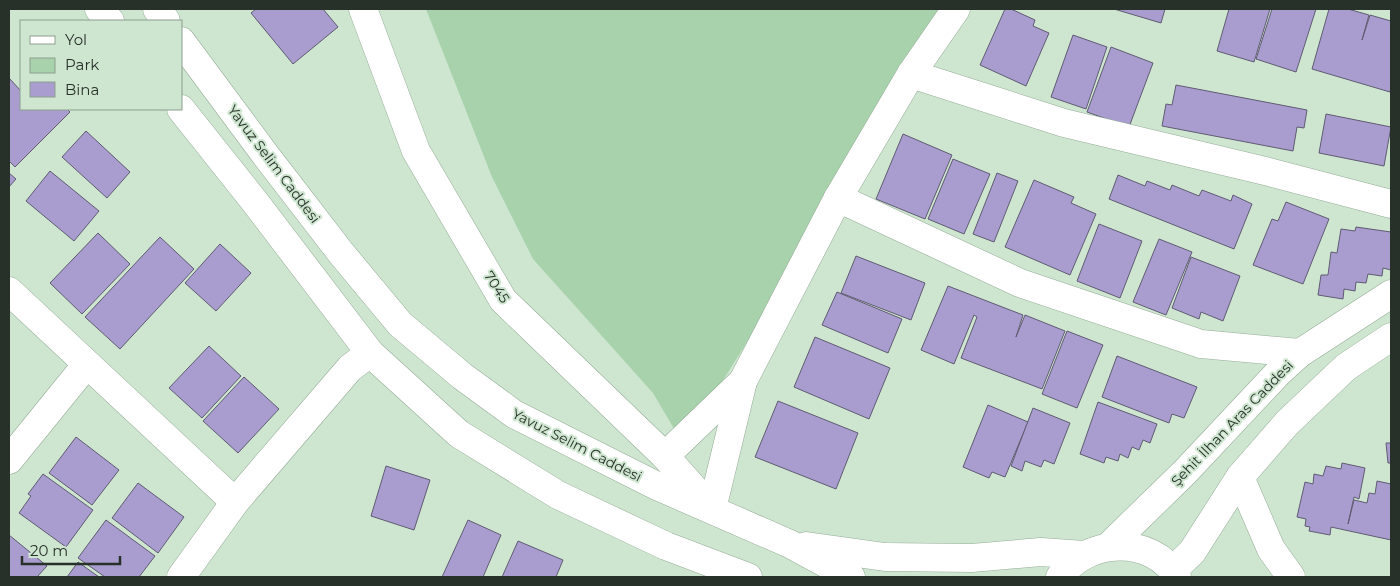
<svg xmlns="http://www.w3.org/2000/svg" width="1400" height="586" font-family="Montserrat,sans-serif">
  <rect width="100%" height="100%" fill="#cee6d0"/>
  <polygon fill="#a8d2ac" points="426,9 956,9 683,444 653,393 533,259 492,177"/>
  <g fill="#a89dce" stroke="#605b73">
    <polygon points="256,9 323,9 338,27 293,64 251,13"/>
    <polygon points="1005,9 1011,9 1035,20 1033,26 1049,33 1026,86 980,65"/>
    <polygon points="1114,9 1165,9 1161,23"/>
    <polygon points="1229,9 1270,9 1254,62 1217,51"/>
    <polygon points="1272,9 1316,9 1296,72 1256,59"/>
    <polygon points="1329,9 1348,9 1369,15 1362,40 1370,15 1391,21 1391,87 1390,92 1312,69"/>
    <polygon points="1073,35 1107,47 1086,109 1051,97"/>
    <polygon points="1111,47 1153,63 1129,127 1087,112"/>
    <polygon points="9,78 21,91 21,109 67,109 70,112 15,167 9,161"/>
    <polygon points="1176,85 1307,110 1304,128 1297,127 1293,151 1162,126 1166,104 1172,105"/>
    <polygon points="1326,114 1391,127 1384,166 1319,153"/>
    <polygon points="86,131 130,172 107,198 62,157"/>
    <polygon points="903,134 952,155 925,219 876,199"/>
    <polygon points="953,159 990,174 964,234 928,219"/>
    <polygon points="50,171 99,211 74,241 26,201"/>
    <polygon points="9,173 16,179 9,187"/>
    <polygon points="997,173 1018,181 994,242 973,234"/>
    <polygon points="1118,175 1145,186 1147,181 1170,190 1172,185 1199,196 1202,190 1231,201 1233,195 1252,204 1234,249 1109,199"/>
    <polygon points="1034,180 1074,197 1071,203 1096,214 1070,275 1005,247"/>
    <polygon points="1286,202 1329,219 1303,284 1253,265 1272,219 1278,221"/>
    <polygon points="1099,224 1142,241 1120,298 1077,281"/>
    <polygon points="1356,227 1391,232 1391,270 1383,268 1382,276 1368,274 1366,283 1356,282 1355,291 1344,289 1343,299 1318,295 1321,275 1328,275 1331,252 1337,253 1341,229 1355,231"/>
    <polygon points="98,233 130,264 82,314 50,283"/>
    <polygon points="160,237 194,269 120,349 85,317"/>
    <polygon points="1159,239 1192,252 1166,315 1133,302"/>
    <polygon points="220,244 251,273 216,311 185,283"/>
    <polygon points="856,256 925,283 911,320 841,293"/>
    <polygon points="1191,257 1240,276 1223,321 1201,312 1199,319 1172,308"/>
    <polygon points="948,286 1023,315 1016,337 1025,315 1065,331 1042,389 961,358 977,317 974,315 954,364 921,350"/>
    <polygon points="837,292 902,319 888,353 822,325"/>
    <polygon points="1067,331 1103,345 1077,408 1042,394"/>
    <polygon points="815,337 890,368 869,419 794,387"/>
    <polygon points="209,346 241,376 202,418 169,388"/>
    <polygon points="1117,356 1197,387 1184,418 1172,414 1169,423 1102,397"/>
    <polygon points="244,377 279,409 238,453 203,421"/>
    <polygon points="778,401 858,433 836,489 755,457"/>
    <polygon points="1098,402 1157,424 1150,443 1143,440 1139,450 1132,447 1128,458 1120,454 1118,461 1106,457 1104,463 1080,454"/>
    <polygon points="988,405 1028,422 1005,477 992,472 989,478 963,467"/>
    <polygon points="1033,408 1070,423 1054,464 1044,460 1041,467 1025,461 1022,471 1011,466"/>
    <polygon points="76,437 119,470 92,505 49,473"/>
    <polygon points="1386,443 1391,443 1391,463 1388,463"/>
    <polygon points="1342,463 1365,468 1359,499 1354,497 1348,524 1354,500 1367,503 1369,493 1375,494 1377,481 1391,484 1391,540 1331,527 1330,535 1309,531 1310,527 1305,526 1306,519 1297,517 1305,482 1313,484 1314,474 1323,476 1326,466 1341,469"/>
    <polygon points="386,466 430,480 414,530 371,516"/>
    <polygon points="43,474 93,510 66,547 19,513 31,496 28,494"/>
    <polygon points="138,483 184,517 158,553 112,518"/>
    <polygon points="106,520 155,556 139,577 105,577 78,558"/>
    <polygon points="468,520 501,535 483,577 442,577"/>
    <polygon points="9,535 47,566 37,577 9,577"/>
    <polygon points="518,541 563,560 556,577 502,577"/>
    <polygon points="78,562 99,577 67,577"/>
  </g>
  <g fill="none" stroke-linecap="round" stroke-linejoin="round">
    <defs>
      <g id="street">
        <polyline points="363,9 416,151 503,300 665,456 712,509"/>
        <polyline points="911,74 1064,123 1269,172 1391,204"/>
        <polyline points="838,198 1020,283 1201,344 1300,353"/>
        <polyline points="9,291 235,502"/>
        <polyline points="665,456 743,381"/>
        <polyline points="9,460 87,364"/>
        <polyline points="712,509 743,381 838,198 911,74 956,9"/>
        <polyline points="181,577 235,502 350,368 370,353"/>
      </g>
      <g id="secondary">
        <polyline points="99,9 110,21"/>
        <polyline points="157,9 166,21"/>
        <polyline points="181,41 264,153 341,253 400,324 462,376 514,414 657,486 790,544 851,577"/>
        <polyline points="181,109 255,202 370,353 459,434 558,495 666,546 748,577"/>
        <polyline points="1240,477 1271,549 1291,577"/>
        <polyline points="806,546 885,557 972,558 1041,552 1084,555"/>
        <polyline points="1108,547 1185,472 1278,373 1300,353 1391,294"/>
        <polyline points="1173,570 1192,552 1240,477 1287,423 1346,367 1391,337"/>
        <path d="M1060,577C1086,538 1152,535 1177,577"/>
      </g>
    </defs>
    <use href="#street" stroke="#95ac97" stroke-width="29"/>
    <use href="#secondary" stroke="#95ac97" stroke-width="29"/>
    <use href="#street" stroke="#fff" stroke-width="28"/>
    <use href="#secondary" stroke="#fff" stroke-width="28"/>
  </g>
  <g text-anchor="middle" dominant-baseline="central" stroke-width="4" stroke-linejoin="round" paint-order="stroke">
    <g font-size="14" fill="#283129" stroke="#cee6d0">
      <text transform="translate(274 164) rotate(53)">Yavuz Selim Caddesi</text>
      <text transform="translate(497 287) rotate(57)">7045</text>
      <text transform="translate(1232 423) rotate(-46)">Şehit İlhan Aras Caddesi</text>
      <text transform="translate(577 445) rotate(27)">Yavuz Selim Caddesi</text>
    </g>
  </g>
  <rect width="1400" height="586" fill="none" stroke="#283129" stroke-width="20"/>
  <rect x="20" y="20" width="162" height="90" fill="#cee6d0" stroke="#8c9e8d"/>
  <rect x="30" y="36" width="25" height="8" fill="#ffffff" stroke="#8c9e8d"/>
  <text x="65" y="45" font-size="15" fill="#283129">Yol</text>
  <rect x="30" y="58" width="25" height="15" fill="#a8d2ac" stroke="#8c9e8d"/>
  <text x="65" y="70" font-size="15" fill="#283129">Park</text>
  <rect x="30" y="82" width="25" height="15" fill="#a89dce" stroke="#8c9e8d"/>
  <text x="65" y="95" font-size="15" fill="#283129">Bina</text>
  <path d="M22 556v8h98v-8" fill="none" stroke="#283129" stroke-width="2.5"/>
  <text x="30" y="556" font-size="15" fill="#283129" stroke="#cee6d0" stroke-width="4" paint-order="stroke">20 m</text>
</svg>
